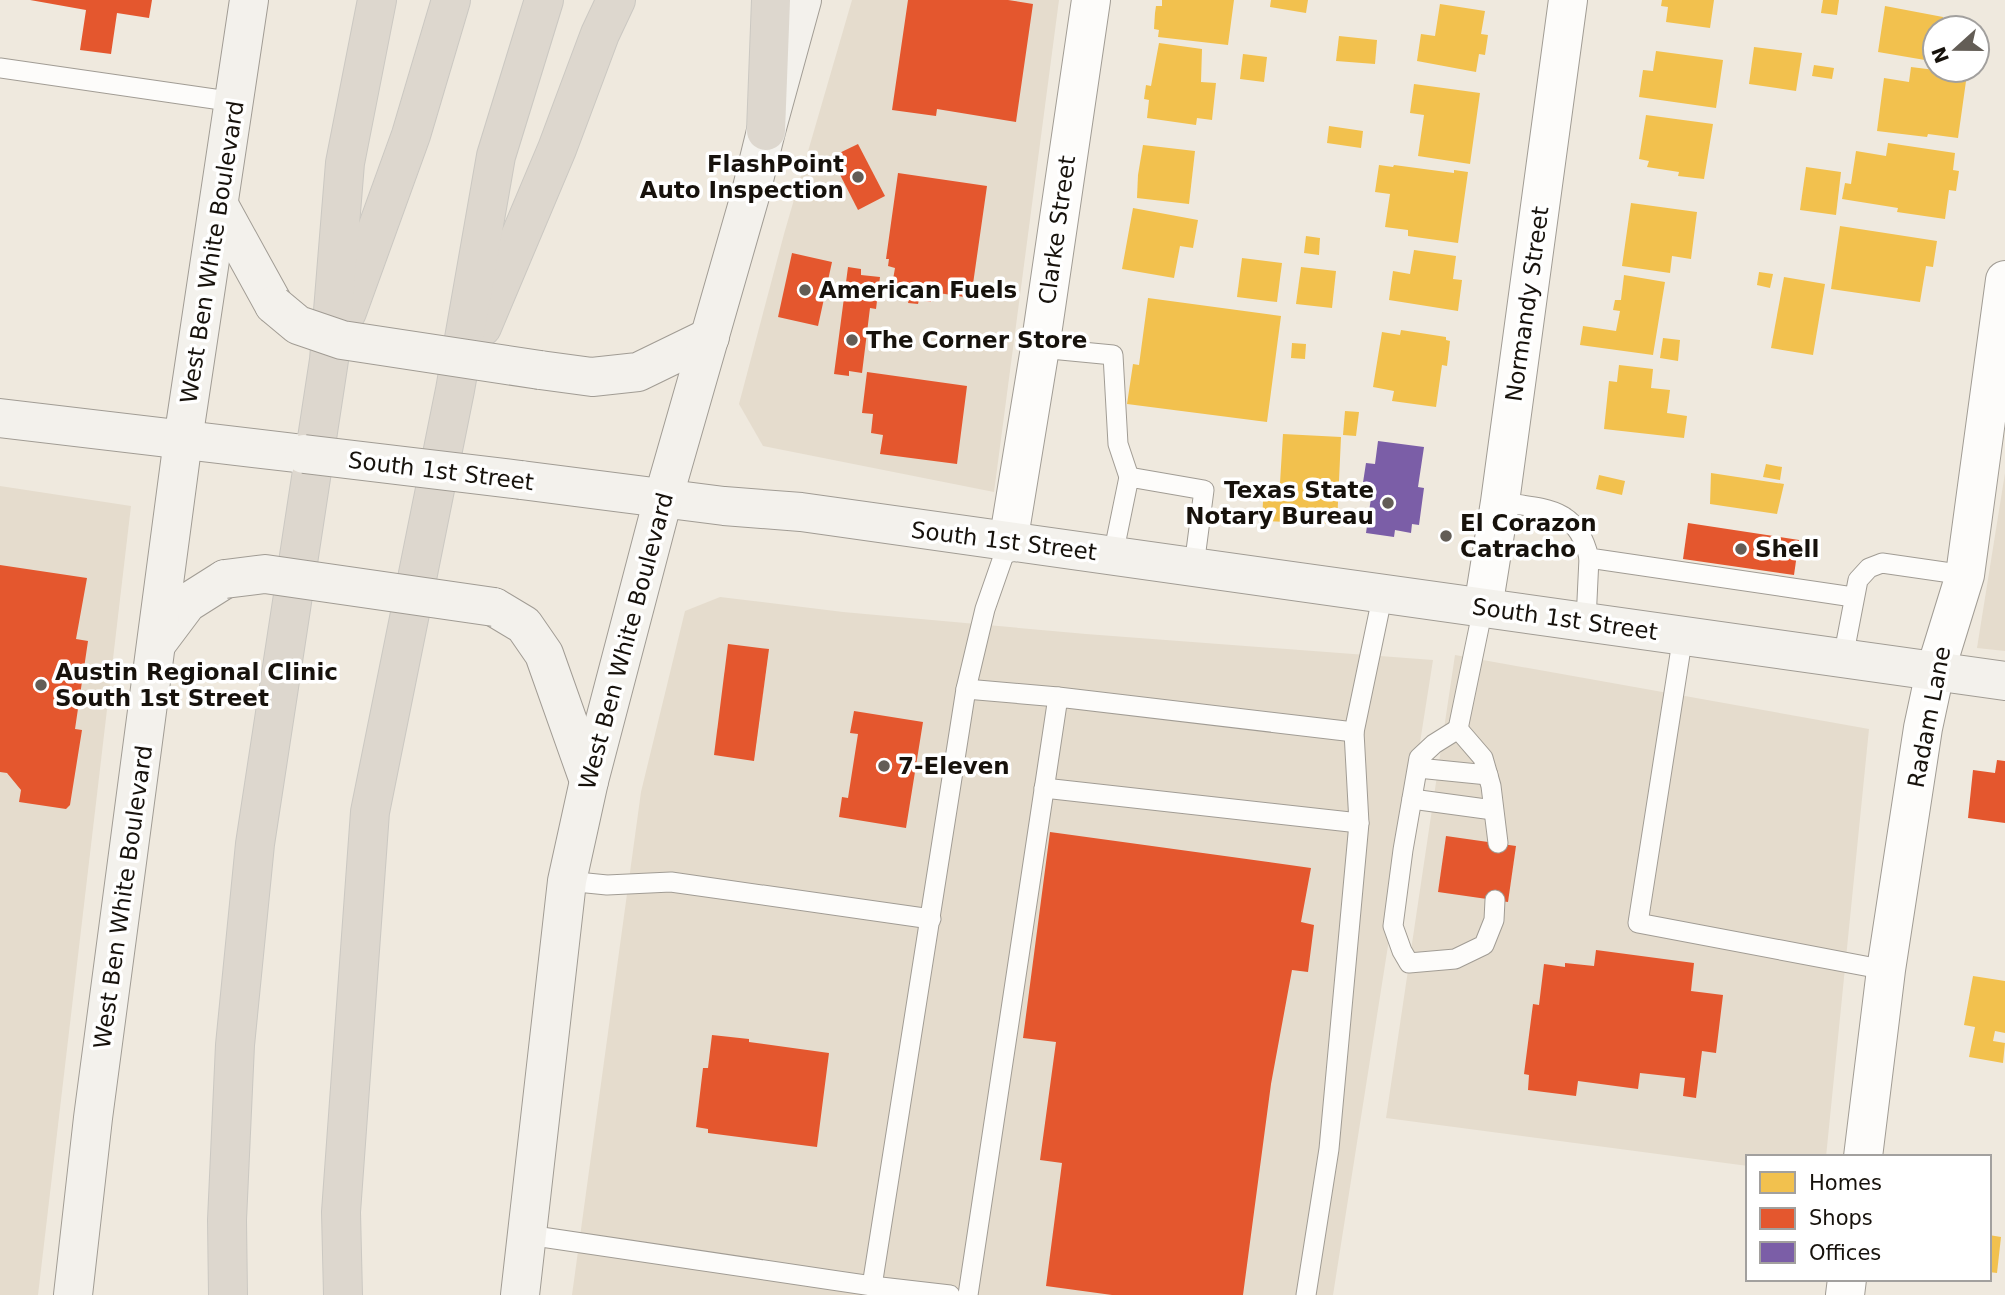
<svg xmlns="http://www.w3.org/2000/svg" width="2005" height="1295" font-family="'DejaVu Sans',sans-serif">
  <rect width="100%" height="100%" fill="#efe9de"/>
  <g fill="#e5dccd">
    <polygon points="852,0 1059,0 994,492 763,446 739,404 784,234"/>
    <polygon points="2005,473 2005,651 1977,648"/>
    <polygon points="0,486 131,506 38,1295 0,1295"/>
    <polygon points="720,597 843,612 1086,634 1433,660 1333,1295 572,1295 641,792 685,611"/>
    <polygon points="1455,655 1869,729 1826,1157 1748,1157 1748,1166 1386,1118"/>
  </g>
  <g fill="#f2c14e">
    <polygon points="1162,0 1234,0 1228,45 1158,37 1159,30 1154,29 1155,13 1156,6 1162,6"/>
    <polygon points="1271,0 1308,0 1306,13 1270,7"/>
    <polygon points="1662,0 1714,0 1710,28 1666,22 1668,7 1661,6"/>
    <polygon points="1823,0 1839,0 1837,15 1821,13"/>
    <polygon points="1440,4 1485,11 1481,34 1488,35 1485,55 1479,54 1476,72 1417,61 1421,34 1435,36"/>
    <polygon points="1885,6 1943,17 1942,28 1935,28 1935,41 1928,40 1925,60 1878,52"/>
    <polygon points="1339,36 1377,40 1375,64 1336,61"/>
    <polygon points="1159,43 1202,49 1201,82 1216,83 1212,120 1197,118 1196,125 1147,118 1149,100 1144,99 1146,85 1151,86"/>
    <polygon points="1754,47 1802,53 1796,91 1749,84"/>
    <polygon points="1656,51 1723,60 1716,108 1639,97 1643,70 1653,71"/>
    <polygon points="1243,54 1267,57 1264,82 1240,79"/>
    <polygon points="1814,65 1834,68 1832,79 1812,76"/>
    <polygon points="1911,67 1967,74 1958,138 1928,134 1927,137 1877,131 1884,78 1909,82"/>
    <polygon points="1414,84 1480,93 1470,164 1418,156 1424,115 1410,113"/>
    <polygon points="1646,115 1713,124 1704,179 1678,176 1679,172 1647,167 1649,161 1639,159"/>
    <polygon points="1329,126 1363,131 1361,148 1327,143"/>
    <polygon points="1888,143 1955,153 1953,170 1959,171 1956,191 1949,190 1945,219 1897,212 1898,208 1842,199 1845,183 1851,184 1856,151 1886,156"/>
    <polygon points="1143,145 1195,151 1189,204 1137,198 1138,175"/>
    <polygon points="1379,165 1393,167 1394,165 1454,173 1454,170 1468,172 1458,243 1408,236 1408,230 1385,227 1390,194 1375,192"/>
    <polygon points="1806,167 1841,172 1836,215 1800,210"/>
    <polygon points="1631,203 1697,212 1691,259 1672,256 1670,273 1622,266"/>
    <polygon points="1133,208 1198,220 1193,248 1180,246 1174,278 1122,269"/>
    <polygon points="1840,226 1937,241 1933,267 1926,266 1920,302 1831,289"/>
    <polygon points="1306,236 1320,238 1319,255 1304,253"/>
    <polygon points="1414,250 1456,256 1453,279 1462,280 1458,311 1389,300 1393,271 1410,274"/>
    <polygon points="1242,258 1282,263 1277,302 1237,297"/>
    <polygon points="1301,267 1336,271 1332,308 1296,304"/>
    <polygon points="1759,272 1773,274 1770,288 1757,285"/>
    <polygon points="1624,275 1665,282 1653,355 1580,345 1583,326 1616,331 1620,311 1613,310 1615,300 1621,300"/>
    <polygon points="1784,277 1825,284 1813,355 1771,348"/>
    <polygon points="1148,298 1281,316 1267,422 1127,404 1133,364 1139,365"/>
    <polygon points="1401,330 1446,337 1446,340 1450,341 1447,366 1442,365 1436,407 1392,401 1394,391 1373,387 1382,332 1400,335"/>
    <polygon points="1663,338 1680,340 1678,361 1660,358"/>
    <polygon points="1292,343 1306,344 1305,359 1291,358"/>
    <polygon points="1619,365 1653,369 1651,388 1670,390 1667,413 1687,416 1684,438 1604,429 1609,381 1617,382"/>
    <polygon points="1345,411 1359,412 1356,436 1343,435"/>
    <polygon points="1283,434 1341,437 1337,524 1262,521 1264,482 1280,483"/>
    <polygon points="1766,464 1782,467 1780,480 1763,477"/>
    <polygon points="1711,473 1784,484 1777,514 1710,504"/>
    <polygon points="1599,475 1625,481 1622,495 1596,489"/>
    <polygon points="1973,976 2005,981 2005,1033 1995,1031 1993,1041 2005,1043 2003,1063 1969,1057 1975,1027 1964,1025"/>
    <polygon points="1989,1235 2001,1237 1997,1273 1989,1272"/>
  </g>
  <g fill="#e4572e">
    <polygon points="30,0 152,0 149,18 117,13 111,54 80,50 86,10"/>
    <polygon points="908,0 1008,0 1033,4 1016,122 937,109 936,116 892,110"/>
    <polygon points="858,144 885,196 858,210 831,157"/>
    <polygon points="898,173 987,186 971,298 932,292 931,302 919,300 918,304 908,303 909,299 890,297 895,268 888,266 889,259 886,259"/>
    <polygon points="792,253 832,262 818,326 778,317"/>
    <polygon points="848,267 861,269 861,275 880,277 876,309 870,308 862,373 849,371 849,376 834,374"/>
    <polygon points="867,372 967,386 957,464 880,454 883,435 871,433 873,414 862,413"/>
    <polygon points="1688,523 1799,540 1794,575 1683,559"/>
    <polygon points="0,565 87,578 76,639 88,641 75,729 82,730 70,805 66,809 19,802 21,790 7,773 0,772"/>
    <polygon points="728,644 769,649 754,761 714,755"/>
    <polygon points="854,711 923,722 906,828 839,817 842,797 848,798 858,734 850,733"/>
    <polygon points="1997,760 2005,761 2005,823 1968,818 1973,770 1995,773"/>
    <polygon points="1050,832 1311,868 1301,922 1314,925 1308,972 1292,970 1271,1084 1243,1295 1112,1295 1046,1286 1062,1163 1040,1160 1056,1042 1023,1038"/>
    <polygon points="1446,836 1516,846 1508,902 1438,892"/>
    <polygon points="1596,950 1694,963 1691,991 1723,995 1716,1053 1702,1051 1696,1098 1683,1096 1685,1078 1640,1073 1638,1089 1578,1081 1576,1096 1528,1090 1529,1075 1524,1074 1533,1004 1539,1005 1544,964 1565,967 1565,963 1594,966"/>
    <polygon points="712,1035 749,1039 749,1042 829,1053 817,1147 708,1133 708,1129 696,1127 703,1068 708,1068"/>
  </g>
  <polygon fill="#7b5ea7" points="1378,441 1424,447 1418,487 1424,488 1419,525 1412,524 1411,533 1395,530 1394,537 1366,533 1372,491 1362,489 1366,463 1375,464"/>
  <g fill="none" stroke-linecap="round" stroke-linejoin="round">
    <defs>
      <g id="lane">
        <polyline points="0,68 235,102"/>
        <polyline points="1040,348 1113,355 1118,444 1129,477"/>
        <path d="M1500,502C1545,509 1577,506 1589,558L1853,597"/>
        <polyline points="1113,555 1129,477 1204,490 1194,566"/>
        <polyline points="1586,621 1589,558"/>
        <polyline points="1683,635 1638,923 1886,970"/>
        <polyline points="1843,658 1858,580 1869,568 1882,563 1965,575"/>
        <polyline points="966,689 1058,697"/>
        <polyline points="1458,729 1483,608"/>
        <polyline points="1418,768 1488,775"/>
        <polyline points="1044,788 1359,823 1354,732"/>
        <polyline points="1412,799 1493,810"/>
        <polyline points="567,881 607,885 671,882 931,919"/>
        <polyline points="1495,900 1494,920 1484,945 1455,959 1409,963 1402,951 1393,926 1403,850 1419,758 1434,744 1458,729 1483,758 1491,786 1498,843"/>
        <polyline points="528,1235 872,1286 950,1295"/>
        <polyline points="872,1286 966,689 985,609 1008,543"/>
        <polyline points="968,1295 1058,697 1354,732 1383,593"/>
        <polyline points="1306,1295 1329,1149 1359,823"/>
      </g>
      <g id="street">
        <polyline points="1008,543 1040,348 1091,0"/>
        <polyline points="1483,608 1500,502 1568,0"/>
        <polyline points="1863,1157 1886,970 1923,728 1935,672 1965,575 2005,280"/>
        <polyline points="1845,1295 1847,1279"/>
      </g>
      <g id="secondary">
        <polyline points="220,207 274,305"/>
        <polyline points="540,370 592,377 638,372 710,337"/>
        <polyline points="0,418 304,454"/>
        <polyline points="521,480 724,506 801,512 2005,681"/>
        <polyline points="494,607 524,625 544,654 589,781"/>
        <polyline points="157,643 187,603 225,579"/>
        <polyline points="73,1295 93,1118 183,440 249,0"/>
        <polyline points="520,1295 567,881 589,781 663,499 750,196 766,131 802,0"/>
      </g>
      <g id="highway">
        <polyline points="766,131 771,0"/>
        <polyline points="347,312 411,135 451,0"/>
        <polyline points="482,327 557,149 600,34 616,0"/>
        <polyline points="228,1295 227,1220 235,1045 255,844 329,360 345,163 377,0"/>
        <polyline points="343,1295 341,1212 370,812 455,390 496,156 544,0"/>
      </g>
    </defs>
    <use href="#lane" stroke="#a19c94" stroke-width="21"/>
    <use href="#street" stroke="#a19c94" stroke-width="40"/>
    <use href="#secondary" stroke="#a19c94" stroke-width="40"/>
    <use href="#highway" stroke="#cbc8c2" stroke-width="40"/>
    <use href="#lane" stroke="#fdfcfa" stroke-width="19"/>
    <use href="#street" stroke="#fdfcfa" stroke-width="38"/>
    <use href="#secondary" stroke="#f3f1ec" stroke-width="38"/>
    <use href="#highway" stroke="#ddd7ce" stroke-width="38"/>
    <defs>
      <g id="secondary-bridge">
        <polyline points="274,305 298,325 342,340 540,370"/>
        <polyline points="304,454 521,480"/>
        <polyline points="225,579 265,574 494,607"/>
      </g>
    </defs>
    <use href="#secondary-bridge" stroke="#a19c94" stroke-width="40" stroke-linecap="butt"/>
    <use href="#secondary-bridge" stroke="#f3f1ec" stroke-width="38"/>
  </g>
  <g fill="#635d56" stroke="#fff" stroke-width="2.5">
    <circle cx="858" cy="177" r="7"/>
    <circle cx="805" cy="290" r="7"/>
    <circle cx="852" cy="340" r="7"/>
    <circle cx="1388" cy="503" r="7"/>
    <circle cx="1446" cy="536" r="7"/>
    <circle cx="1741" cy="549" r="7"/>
    <circle cx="41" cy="685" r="7"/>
    <circle cx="884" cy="766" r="7"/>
  </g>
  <g text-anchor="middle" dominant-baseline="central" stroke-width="7" stroke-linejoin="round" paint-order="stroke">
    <g font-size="23" font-weight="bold" fill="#17120c" stroke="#fff" text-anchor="start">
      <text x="844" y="164" text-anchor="end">FlashPoint<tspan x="844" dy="26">Auto Inspection</tspan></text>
      <text x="819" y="290">American Fuels</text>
      <text x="866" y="340">The Corner Store</text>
      <text x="1374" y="490" text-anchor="end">Texas State<tspan x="1374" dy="26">Notary Bureau</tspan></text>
      <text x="1460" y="523">El Corazon<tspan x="1460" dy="26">Catracho</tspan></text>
      <text x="1755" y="549">Shell</text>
      <text x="55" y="672">Austin Regional Clinic<tspan x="55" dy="26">South 1st Street</tspan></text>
      <text x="898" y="766">7-Eleven</text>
    </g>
    <g font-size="23" fill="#17120c" stroke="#fff">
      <text transform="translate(1057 230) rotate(-82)">Clarke Street</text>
      <text transform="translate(212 252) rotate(-81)">West Ben White Boulevard</text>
      <text transform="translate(1527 304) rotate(-82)">Normandy Street</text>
      <text transform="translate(441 471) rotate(7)">South 1st Street</text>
      <text transform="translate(1004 541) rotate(7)">South 1st Street</text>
      <text transform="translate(1565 619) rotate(8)">South 1st Street</text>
      <text transform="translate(626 641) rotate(-75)">West Ben White Boulevard</text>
      <text transform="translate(1929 717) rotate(-79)">Radam Lane</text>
      <text transform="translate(123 897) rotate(-82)">West Ben White Boulevard</text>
    </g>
  </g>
  <rect x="1746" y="1155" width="245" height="126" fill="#ffffff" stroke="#a2a09e" stroke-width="2"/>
  <rect x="1760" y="1172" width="35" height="21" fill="#f2c14e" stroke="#a2a09e" stroke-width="2"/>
  <text x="1809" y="1190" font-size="21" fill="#17120c">Homes</text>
  <rect x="1760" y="1208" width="35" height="21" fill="#e4572e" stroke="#a2a09e" stroke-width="2"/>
  <text x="1809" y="1225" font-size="21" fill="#17120c">Shops</text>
  <rect x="1760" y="1242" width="35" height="21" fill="#7b5ea7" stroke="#a2a09e" stroke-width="2"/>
  <text x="1809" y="1260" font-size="21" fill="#17120c">Offices</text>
  <g transform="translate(1956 49) rotate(249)"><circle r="33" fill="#ffffff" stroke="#a2a09e" stroke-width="2"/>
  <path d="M0-5L12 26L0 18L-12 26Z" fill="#635d56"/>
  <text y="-10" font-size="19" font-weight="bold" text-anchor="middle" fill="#17120c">N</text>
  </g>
</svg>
